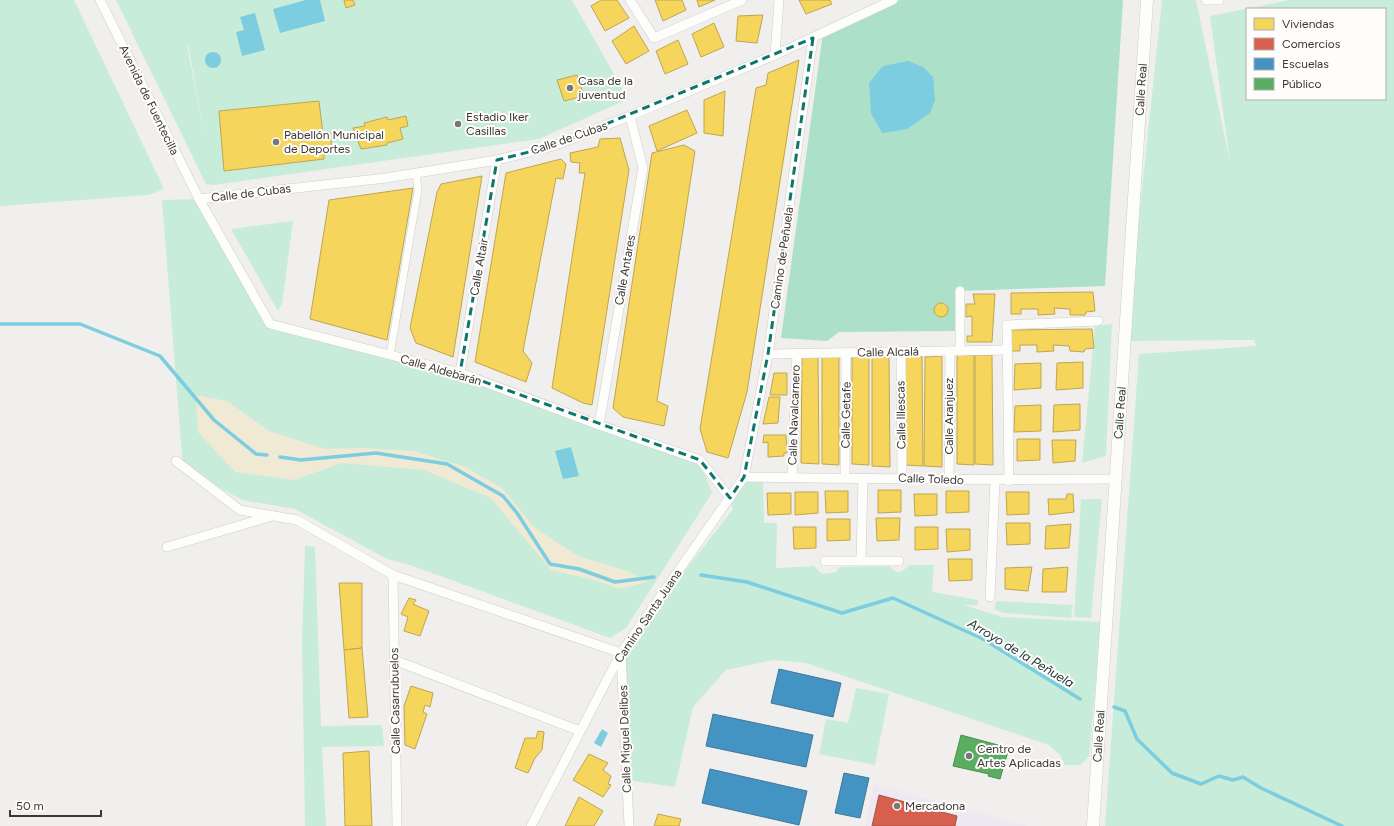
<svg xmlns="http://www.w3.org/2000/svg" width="1394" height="826" font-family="Figtree,sans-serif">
  <rect width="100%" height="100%" fill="#f1efed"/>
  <polygon fill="#ede8f2" points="874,784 1028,826 865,826"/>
  <g fill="#c8ecda" fill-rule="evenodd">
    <polygon points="0,0 74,0 164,189 149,195 0,206"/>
    <path d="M116,0H572L628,99L539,139L213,185L206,184ZM188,44L205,140L187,45Z"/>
    <path d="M1162,0H1196L1230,162L1210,16L1290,0H1394V826H1105L1139,354L1256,346L1254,340L1126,341ZM1247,9H1385V99H1247Z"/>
    <polygon points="199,199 270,324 461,373 700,460 712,493 626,628 610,638 410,565 387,559 295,509 242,500 183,468 162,200"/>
    <polygon points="293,221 282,304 278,311 231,229"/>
    <polygon points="1112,324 1106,456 1082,463 1095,326"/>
    <polygon points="744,477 763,477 764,523 777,523 776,568 814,566 822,574 836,572 839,567 889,566 896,572 901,572 910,565 934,565 932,592 978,600 978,605 964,605 1002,617 1101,622 1089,757 1080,765 1065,765 1060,755 1049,745 806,663 773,660 726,670 693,707 675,787 627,780 621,653 733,509 730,498"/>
    <polygon points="1081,499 1102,499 1091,618 1074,617"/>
    <polygon points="305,546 315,547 321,726 382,725 384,746 322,747 326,826 305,826 302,641"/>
    <polygon points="996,601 1073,605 1071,618 1003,613 994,609"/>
    <polygon points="856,688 889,694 875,765 819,754 826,719 848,723"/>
  </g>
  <polygon fill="#ace0c8" points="900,0 1123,0 1105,286 960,291 956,331 839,332 827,341 781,338 823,33"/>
  <polygon fill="#f0ead5" points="196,395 227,401 269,431 325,449 363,448 413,451 465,467 502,488 534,527 578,556 630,572 647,582 619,589 591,579 551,570 491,498 424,470 342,463 294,480 235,472 198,432"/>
  <g fill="#7bcddf">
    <polygon points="306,0 320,0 325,21 280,33 273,9"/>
    <polygon points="255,13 265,50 242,56 236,32 244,30 240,17"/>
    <circle cx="213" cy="60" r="8"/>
    <polygon points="908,61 923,67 933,77 935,100 930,113 907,129 882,133 871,113 869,83 883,66"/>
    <polygon points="571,447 579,476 563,479 555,451"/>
    <polygon points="602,729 608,733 601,747 594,743"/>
  </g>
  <g fill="#f6d55c" stroke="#bda651">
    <polygon points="344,0 353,0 355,5 346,8"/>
    <polygon points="601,0 617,0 629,18 605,31 591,6"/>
    <polygon points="655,0 682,0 686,10 663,21"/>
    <polygon points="697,0 715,0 699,7"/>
    <polygon points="799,0 830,0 832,4 806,14"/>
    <polygon points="763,15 757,43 736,41 738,16"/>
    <polygon points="714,23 724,47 701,57 692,34"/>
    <polygon points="634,26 649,51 626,64 612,41"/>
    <polygon points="678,40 688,64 665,74 656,51"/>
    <polygon points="799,60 747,392 728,458 707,452 700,429 756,88 766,85 768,73"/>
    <polygon points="577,75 584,96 564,101 557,80"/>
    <polygon points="725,91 723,136 704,133 704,100"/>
    <polygon points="319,101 323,134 331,133 331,151 324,151 324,159 224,171 219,111"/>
    <polygon points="687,110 697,133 657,151 649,126"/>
    <polygon points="406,116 408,126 400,128 403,139 387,143 387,145 361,149 353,128 365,126 364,123 387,117 388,120"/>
    <polygon points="620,138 629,170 592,405 583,403 552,388 585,173 579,173 580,163 571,162 570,153 598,147 600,139"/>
    <polygon points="684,145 695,151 657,401 668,406 664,426 623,417 613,408 652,153"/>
    <polygon points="561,159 566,164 563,179 556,178 523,351 532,363 526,382 475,362 506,173"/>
    <polygon points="482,176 453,357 416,343 410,328 437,192 441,184"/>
    <polygon points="413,188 387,340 310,319 329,200"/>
    <polygon points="1093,292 1095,311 1086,312 1085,315 1070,315 1070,309 1054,308 1055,314 1038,315 1038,309 1021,309 1021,314 1011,314 1011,293"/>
    <polygon points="973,294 995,294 992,342 967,342 967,336 972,336 972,316 966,317 966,304 975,304"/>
    <circle cx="941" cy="310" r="7"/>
    <polygon points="1092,329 1094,348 1085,349 1084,352 1070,351 1069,346 1053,345 1054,351 1037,352 1037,345 1020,345 1020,351 1010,351 1010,330"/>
    <polygon points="822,354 839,354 839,465 822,464"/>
    <polygon points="802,355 818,355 819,464 801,463"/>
    <polygon points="852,355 869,355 869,465 852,464"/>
    <polygon points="957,355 974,355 974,465 957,464"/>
    <polygon points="975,355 992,355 993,465 975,464"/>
    <polygon points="905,356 922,356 923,466 905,465"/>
    <polygon points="942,356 942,467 924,466 925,357"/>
    <polygon points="872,357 889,357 890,467 872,466"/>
    <polygon points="1083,362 1083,388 1056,390 1057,363"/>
    <polygon points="1041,363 1041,388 1014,390 1015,364"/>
    <polygon points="774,373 787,373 787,395 770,395"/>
    <polygon points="769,397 780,397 778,423 763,424"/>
    <polygon points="1080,404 1080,430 1053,432 1054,405"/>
    <polygon points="1041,405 1041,431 1014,432 1015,406"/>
    <polygon points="764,435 786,435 787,453 784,453 784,456 768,457 768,442 763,443"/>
    <polygon points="1017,439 1040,439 1040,460 1017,461"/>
    <polygon points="1052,440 1076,440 1075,461 1053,463"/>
    <polygon points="878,490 901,490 901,512 878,513"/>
    <polygon points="825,491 848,491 848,512 826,513"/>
    <polygon points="946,491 969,491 969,512 946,513"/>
    <polygon points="795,492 818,492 818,513 795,515"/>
    <polygon points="1006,492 1029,492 1029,514 1007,515"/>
    <polygon points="767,493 791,493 791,514 768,515"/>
    <polygon points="914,494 937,494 937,515 915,516"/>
    <polygon points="1067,494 1073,494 1074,512 1049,515 1048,499 1066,499"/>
    <polygon points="876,518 900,518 899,540 877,541"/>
    <polygon points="827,519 850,519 850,540 827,541"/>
    <polygon points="1006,523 1030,523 1030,544 1007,545"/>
    <polygon points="1071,524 1069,548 1045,549 1046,526"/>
    <polygon points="793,527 816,527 816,548 794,549"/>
    <polygon points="915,527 938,527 938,549 915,550"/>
    <polygon points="946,529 970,529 970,550 947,552"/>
    <polygon points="948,559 972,559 972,580 949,581"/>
    <polygon points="1032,567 1028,591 1005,589 1005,568"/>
    <polygon points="1068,567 1066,592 1042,592 1043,569"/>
    <polygon points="339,583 362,583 362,648 344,650"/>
    <polygon points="409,598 416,600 413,604 429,611 420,636 404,631 408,617 401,614"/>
    <polygon points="362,648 368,717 349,718 344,650"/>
    <polygon points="411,686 433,693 430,707 425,705 423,712 427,714 415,749 405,745 404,706"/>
    <polygon points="538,731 544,732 542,750 535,758 528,773 515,768 525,738 536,738"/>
    <polygon points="369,751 372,826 345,826 343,753"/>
    <polygon points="589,754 608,763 603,770 611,776 608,784 611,785 603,797 573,780"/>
    <polygon points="579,797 603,811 594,826 565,826"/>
    <polygon points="658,814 681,819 679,826 654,826"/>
  </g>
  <polygon fill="#d6604d" stroke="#a75446" points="879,795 957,816 955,826 872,826"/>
  <g fill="#4393c3" stroke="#407899">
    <polygon points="779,669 841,683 833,717 771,703"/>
    <polygon points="713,714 813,735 806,767 706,746"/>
    <polygon points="710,769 807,791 799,825 702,803"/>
    <polygon points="844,773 869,778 860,818 835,813"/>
  </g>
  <polygon fill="#5aae61" stroke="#508b54" points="961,735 1009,748 1000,779 988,776 989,774 953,766"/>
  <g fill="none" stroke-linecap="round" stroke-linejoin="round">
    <g stroke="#7bcddf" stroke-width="3.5">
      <polyline points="0,324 80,324 160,356 214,420 256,454 267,455"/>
      <polyline points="280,457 301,460 376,453 447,464 503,496 517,513 550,564 579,569 615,582 654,577"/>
      <polyline points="701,575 747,582 842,613 893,598 983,639 1080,699"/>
      <polyline points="1114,707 1125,711 1137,739 1172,773 1201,784 1219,776 1233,780 1243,777 1261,788 1342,826"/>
    </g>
    <defs>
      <polyline id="pedestrian" points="390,355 418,190 416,173"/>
      <g id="minor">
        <polyline points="100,0 199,199 270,324 460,373 599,425 700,460 730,498"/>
        <polyline points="630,0 654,38 742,0"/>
        <polyline points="1206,0 1219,0"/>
        <polyline points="775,55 779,0"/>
        <polyline points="199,199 386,178 497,160 553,146 630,116 775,55 893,0"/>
        <polyline points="960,291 960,351"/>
        <polyline points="901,352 902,478"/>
        <polyline points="768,354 1007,350"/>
        <polyline points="460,373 497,160"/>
        <polyline points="599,425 643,168 630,116"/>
        <polyline points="176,461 240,510 297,520 393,575 621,653 629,826"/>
        <path d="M744,477C869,479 993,480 1117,479"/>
        <polyline points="792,478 797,353"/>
        <polyline points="845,478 846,353"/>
        <polyline points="949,480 950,351"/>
        <polyline points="1009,481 1007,325 1098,321"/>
        <polyline points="167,547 272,516"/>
        <polyline points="825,561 899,561"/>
        <polyline points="861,561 863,478"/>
        <polyline points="393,575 397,826"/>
        <polyline points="990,597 995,481"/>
        <polyline points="394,660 580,731"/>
        <polyline points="531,826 621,653 744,477 768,354 813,38"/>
      </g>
      <g id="tertiary">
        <path id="s1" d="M1093,826L1147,0"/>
      </g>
    </defs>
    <use href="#pedestrian" stroke="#cecdcb" stroke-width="8"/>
    <use href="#minor" stroke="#cecdcb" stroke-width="10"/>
    <use href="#tertiary" stroke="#cecdcb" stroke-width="13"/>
    <use href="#pedestrian" stroke="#fdfdfc" stroke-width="7"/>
    <use href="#minor" stroke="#fdfdfc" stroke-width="9"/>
    <use href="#tertiary" stroke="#fdfdfc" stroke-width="12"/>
  </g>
  <path fill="none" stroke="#0f766e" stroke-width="3" stroke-dasharray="8 5" stroke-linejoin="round" d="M813,38L768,354L744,477L730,498L700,460L460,373L497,160L553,146Z"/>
  <g fill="#797876" stroke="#fffdfb" stroke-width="1.5">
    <circle cx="570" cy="88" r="4"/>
    <circle cx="458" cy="124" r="4"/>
    <circle cx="276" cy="142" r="4"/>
    <circle cx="969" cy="756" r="4"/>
    <circle cx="897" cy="806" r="4"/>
  </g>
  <g text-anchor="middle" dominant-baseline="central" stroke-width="4" stroke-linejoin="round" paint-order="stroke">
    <g font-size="12" fill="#393836" stroke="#fffdfb" text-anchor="start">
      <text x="578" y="81">Casa de la<tspan x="578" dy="14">juventud</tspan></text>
      <text x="466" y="117">Estadio Iker<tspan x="466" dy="14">Casillas</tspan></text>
      <text x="284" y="135">Pabellón Municipal<tspan x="284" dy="14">de Deportes</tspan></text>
      <text x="977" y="749">Centro de<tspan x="977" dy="14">Artes Aplicadas</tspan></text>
      <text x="905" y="806">Mercadona</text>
    </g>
    <g font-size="12" fill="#393836" stroke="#fffdfb">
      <text stroke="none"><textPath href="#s1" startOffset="738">Calle Real</textPath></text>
      <text transform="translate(149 100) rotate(64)">Avenida de Fuentecilla</text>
      <text transform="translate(569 138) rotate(-19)">Calle de Cubas</text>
      <text transform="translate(251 193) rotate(-7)">Calle de Cubas</text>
      <text transform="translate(782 258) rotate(-82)">Camino de Peñuela</text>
      <text transform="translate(479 267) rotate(-80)">Calle Altair</text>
      <text transform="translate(625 270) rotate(-80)">Calle Antares</text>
      <text transform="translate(888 352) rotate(-1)">Calle Alcalá</text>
      <text transform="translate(441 370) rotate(16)">Calle Aldebarán</text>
      <text stroke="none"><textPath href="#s1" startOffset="414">Calle Real</textPath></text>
      <text transform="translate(794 415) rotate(-88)">Calle Navalcarnero</text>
      <text transform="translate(846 415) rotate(-89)">Calle Getafe</text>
      <text transform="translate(901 415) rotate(-91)">Calle Illescas</text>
      <text transform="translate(949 416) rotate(-90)">Calle Aranjuez</text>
      <text transform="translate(931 479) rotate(2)">Calle Toledo</text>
      <text transform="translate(648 616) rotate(-56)">Camino Santa Juana</text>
      <text transform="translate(395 701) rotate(-91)">Calle Casarrubuelos</text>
      <text stroke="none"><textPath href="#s1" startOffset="90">Calle Real</textPath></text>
      <text transform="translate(625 739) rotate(-92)">Calle Miguel Delibes</text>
    </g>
    <g font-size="13" font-style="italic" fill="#1d3237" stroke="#fffdfb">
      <text transform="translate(1021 653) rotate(31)">Arroyo de la Peñuela</text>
    </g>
  </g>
  <rect x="1246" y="8" width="140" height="92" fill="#fffdfb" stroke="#b0aeac"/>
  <rect x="1254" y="18" width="20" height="12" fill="#f6d55c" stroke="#b0aeac"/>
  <text x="1282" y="28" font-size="12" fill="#393836">Viviendas</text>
  <rect x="1254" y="38" width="20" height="12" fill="#d6604d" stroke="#b0aeac"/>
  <text x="1282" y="48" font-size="12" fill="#393836">Comercios</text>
  <rect x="1254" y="58" width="20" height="12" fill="#4393c3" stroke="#b0aeac"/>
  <text x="1282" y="68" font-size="12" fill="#393836">Escuelas</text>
  <rect x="1254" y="78" width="20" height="12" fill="#5aae61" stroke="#b0aeac"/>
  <text x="1282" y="88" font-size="12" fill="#393836">Público</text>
  <path d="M10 810v6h91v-6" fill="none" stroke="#393836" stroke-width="2"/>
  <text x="16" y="810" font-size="12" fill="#393836" stroke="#fffdfb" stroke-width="3" paint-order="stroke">50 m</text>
</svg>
